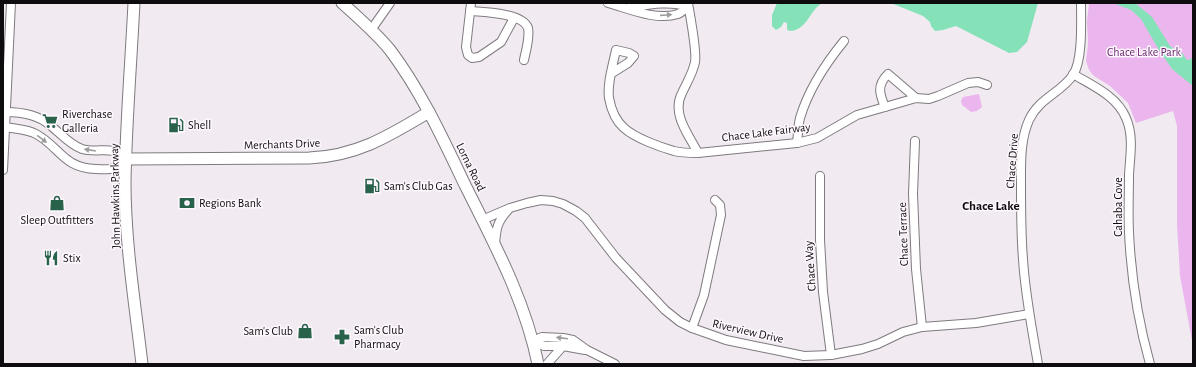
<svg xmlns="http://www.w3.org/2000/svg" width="1196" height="367" font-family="'Alegreya Sans',sans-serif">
  <rect width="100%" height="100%" fill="#f1ebf1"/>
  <g fill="#ebb6ed">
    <polygon points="1089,3 1193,3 1193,346 1180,276 1177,225 1177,126 1173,111 1136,123 1128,103 1110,86 1094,76 1089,70 1086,61 1088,44 1087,21"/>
    <polygon points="979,94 982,107 977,111 971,112 962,105 961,101 963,97"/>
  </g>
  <g fill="#85e2b8">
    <path d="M777,3H822C809,11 807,31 789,31L787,29V23L784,22L781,27L776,30L772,26V15Z"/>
    <polygon points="880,3 1038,3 1027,42 1017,52 1009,53 956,26 943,30 935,31 931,26 930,22 923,16 891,3"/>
    <polygon points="1113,3 1135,3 1152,17 1170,46 1183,54 1186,59 1188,60 1193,58 1193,86 1172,69 1159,50 1141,19 1131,10"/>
  </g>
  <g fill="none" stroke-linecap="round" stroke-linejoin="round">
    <defs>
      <g id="street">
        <polyline points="471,3 466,47 468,55 472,58 479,57 501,42 514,18"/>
        <path d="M608,3C630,9 656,21 678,14C682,12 685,9 688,7C669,0 647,5 628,8"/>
        <path d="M688,3C690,16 697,50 695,62C693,73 687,82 682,93C671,114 689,135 698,153"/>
        <path d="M470,11C485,12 523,13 528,28C530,38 526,50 524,60"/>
        <polyline points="371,30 390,3"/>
        <path d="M612,73L628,63L634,56L629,53L616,50C613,65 607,83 609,98C611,109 616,121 624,128C635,138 660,147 674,151C682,153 691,153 698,153L797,143L817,138L857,115L885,107L916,98L929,99L938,96L968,83L978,82L987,85"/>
        <path d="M1073,74C1093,86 1117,96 1126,118C1134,136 1130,156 1129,175C1129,194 1128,213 1129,232C1131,277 1138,321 1150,364"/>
        <path d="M885,107C879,93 877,85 888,74L916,98"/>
        <path d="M6,127C15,129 27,129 36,134C60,147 63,168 96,169C113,170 113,170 126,159C122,157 117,152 113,151C105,149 93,152 82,149C70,145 60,133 50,125C38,115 22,112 6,112"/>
        <polyline points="915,141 913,194 916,269 922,327"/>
        <path d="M797,143C798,135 798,126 800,118C808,91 826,63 844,41"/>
        <polyline points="3,170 11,3"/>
        <polyline points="820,176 820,240 823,292 831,355"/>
        <polyline points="482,220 510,208 527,203 541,200 553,201 563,204 576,211 585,218 616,258 665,310 680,322 692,328 726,340 804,356 831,355 862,349 878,344 903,332 922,327 976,323 1029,314"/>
        <path d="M495,245C496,229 497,222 508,210"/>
        <polyline points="692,328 704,295 721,215 720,205 715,200"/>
        <polyline points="533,341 542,337 563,338 573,340 587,350 615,364"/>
        <polyline points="533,341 544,346 563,346 585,350"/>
        <polyline points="547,364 563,346"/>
        <path d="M1038,364C1032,329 1025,294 1023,259C1021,235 1021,210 1021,186C1021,164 1020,140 1029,120C1039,98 1061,93 1073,75C1083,60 1081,21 1081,3"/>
      </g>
      <g id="secondary">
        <path d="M134,3C131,63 126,123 125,182C125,243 135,304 142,364"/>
        <path d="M342,3C359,18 376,33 390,50C421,91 443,139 465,185C494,243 525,300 538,364"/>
        <path d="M126,159L309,158C357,156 389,136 429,112"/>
      </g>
    </defs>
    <use href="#street" stroke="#7f7a7f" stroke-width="10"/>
    <use href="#secondary" stroke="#7f7a7f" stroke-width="13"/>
    <use href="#street" stroke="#fff" stroke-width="8"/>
    <use href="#secondary" stroke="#fff" stroke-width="11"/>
  </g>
  <defs><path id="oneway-solid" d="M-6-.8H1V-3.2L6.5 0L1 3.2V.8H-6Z"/></defs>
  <g fill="#9f9e9f">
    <use href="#oneway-solid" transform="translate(666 15) rotate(-4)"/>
    <use href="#oneway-solid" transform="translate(42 139) rotate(38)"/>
    <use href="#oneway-solid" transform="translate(90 150) rotate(-171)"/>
    <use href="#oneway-solid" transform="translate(562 338) rotate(-173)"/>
  </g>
  <defs>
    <symbol id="supermarket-bare" viewBox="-9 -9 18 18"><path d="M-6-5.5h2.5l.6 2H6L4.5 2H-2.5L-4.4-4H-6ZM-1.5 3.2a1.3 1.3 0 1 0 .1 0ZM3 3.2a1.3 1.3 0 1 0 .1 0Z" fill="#29624a" stroke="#fef8fe" stroke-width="2.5" paint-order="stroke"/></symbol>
    <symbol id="fuel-bare" viewBox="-9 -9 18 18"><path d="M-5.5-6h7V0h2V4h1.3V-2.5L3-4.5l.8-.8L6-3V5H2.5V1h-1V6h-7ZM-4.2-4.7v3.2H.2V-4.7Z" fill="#29624a" stroke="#fef8fe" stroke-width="2.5" paint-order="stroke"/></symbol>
    <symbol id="shop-bare" viewBox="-9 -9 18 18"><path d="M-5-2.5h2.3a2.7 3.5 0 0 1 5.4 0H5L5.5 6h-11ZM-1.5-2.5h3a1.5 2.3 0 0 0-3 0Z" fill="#29624a" stroke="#fef8fe" stroke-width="2.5" paint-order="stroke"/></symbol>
    <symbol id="bank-bare" viewBox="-9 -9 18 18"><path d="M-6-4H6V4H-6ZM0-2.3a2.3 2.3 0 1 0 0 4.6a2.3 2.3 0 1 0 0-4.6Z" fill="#29624a" stroke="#fef8fe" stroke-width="2.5" paint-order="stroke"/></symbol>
    <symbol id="restaurant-bare" viewBox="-9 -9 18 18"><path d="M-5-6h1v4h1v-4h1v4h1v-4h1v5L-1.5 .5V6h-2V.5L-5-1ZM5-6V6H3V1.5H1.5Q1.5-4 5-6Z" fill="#29624a" stroke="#fef8fe" stroke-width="2.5" paint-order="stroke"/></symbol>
    <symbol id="pharmacy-bare" viewBox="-9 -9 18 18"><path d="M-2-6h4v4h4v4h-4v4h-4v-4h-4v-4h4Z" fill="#29624a" stroke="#fef8fe" stroke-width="2.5" paint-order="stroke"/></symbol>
  </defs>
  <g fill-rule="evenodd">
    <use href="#supermarket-bare" x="39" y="110" width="22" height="22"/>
    <use href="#fuel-bare" x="165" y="114" width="22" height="22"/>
    <use href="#fuel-bare" x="361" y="175" width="22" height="22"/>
    <use href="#shop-bare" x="46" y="192" width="22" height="22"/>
    <use href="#bank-bare" x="176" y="192" width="22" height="22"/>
    <use href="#restaurant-bare" x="40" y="247" width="22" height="22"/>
    <use href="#shop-bare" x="294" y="320" width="22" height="22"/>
    <use href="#pharmacy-bare" x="331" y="326" width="22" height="22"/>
  </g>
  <g text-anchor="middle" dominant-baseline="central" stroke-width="3" stroke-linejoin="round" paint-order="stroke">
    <g font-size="12" fill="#651f6a" stroke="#fef8fe">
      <text x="1144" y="52">Chace Lake Park</text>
    </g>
    <g font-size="12" fill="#0e0c0e" stroke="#fef8fe" text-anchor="start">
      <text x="62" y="114">Riverchase<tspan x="62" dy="14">Galleria</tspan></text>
      <text x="188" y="125">Shell</text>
      <text x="384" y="186">Sam's Club Gas</text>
      <text x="199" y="203">Regions Bank</text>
      <text x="57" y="220" text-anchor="middle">Sleep Outfitters</text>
      <text x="63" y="258">Stix</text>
      <text x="354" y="330">Sam's Club<tspan x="354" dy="14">Pharmacy</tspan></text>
      <text x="293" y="331" text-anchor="end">Sam's Club</text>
    </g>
    <g font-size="12" fill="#0e0c0e" stroke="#fef8fe">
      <text transform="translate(766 132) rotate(-7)">Chace Lake Fairway</text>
      <text transform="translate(282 144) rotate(-2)">Merchants Drive</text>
      <text transform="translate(1012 161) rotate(-86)">Chace Drive</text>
      <text transform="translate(471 167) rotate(64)">Lorna Road</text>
      <text transform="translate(115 196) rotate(-91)">John Hawkins Parkway</text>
      <text transform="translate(1118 207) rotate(-90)">Cahaba Cove</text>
      <text transform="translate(903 234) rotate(-92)">Chace Terrace</text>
      <text transform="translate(810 266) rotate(-94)">Chace Way</text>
      <text transform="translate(748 331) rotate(13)">Riverview Drive</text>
    </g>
    <g font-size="13" font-weight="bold" fill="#0e0c0e" stroke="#fef8fe">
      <text x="991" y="206">Chace Lake</text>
    </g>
  </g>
  <rect width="1196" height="367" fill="none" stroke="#0e0c0e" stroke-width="8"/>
</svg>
